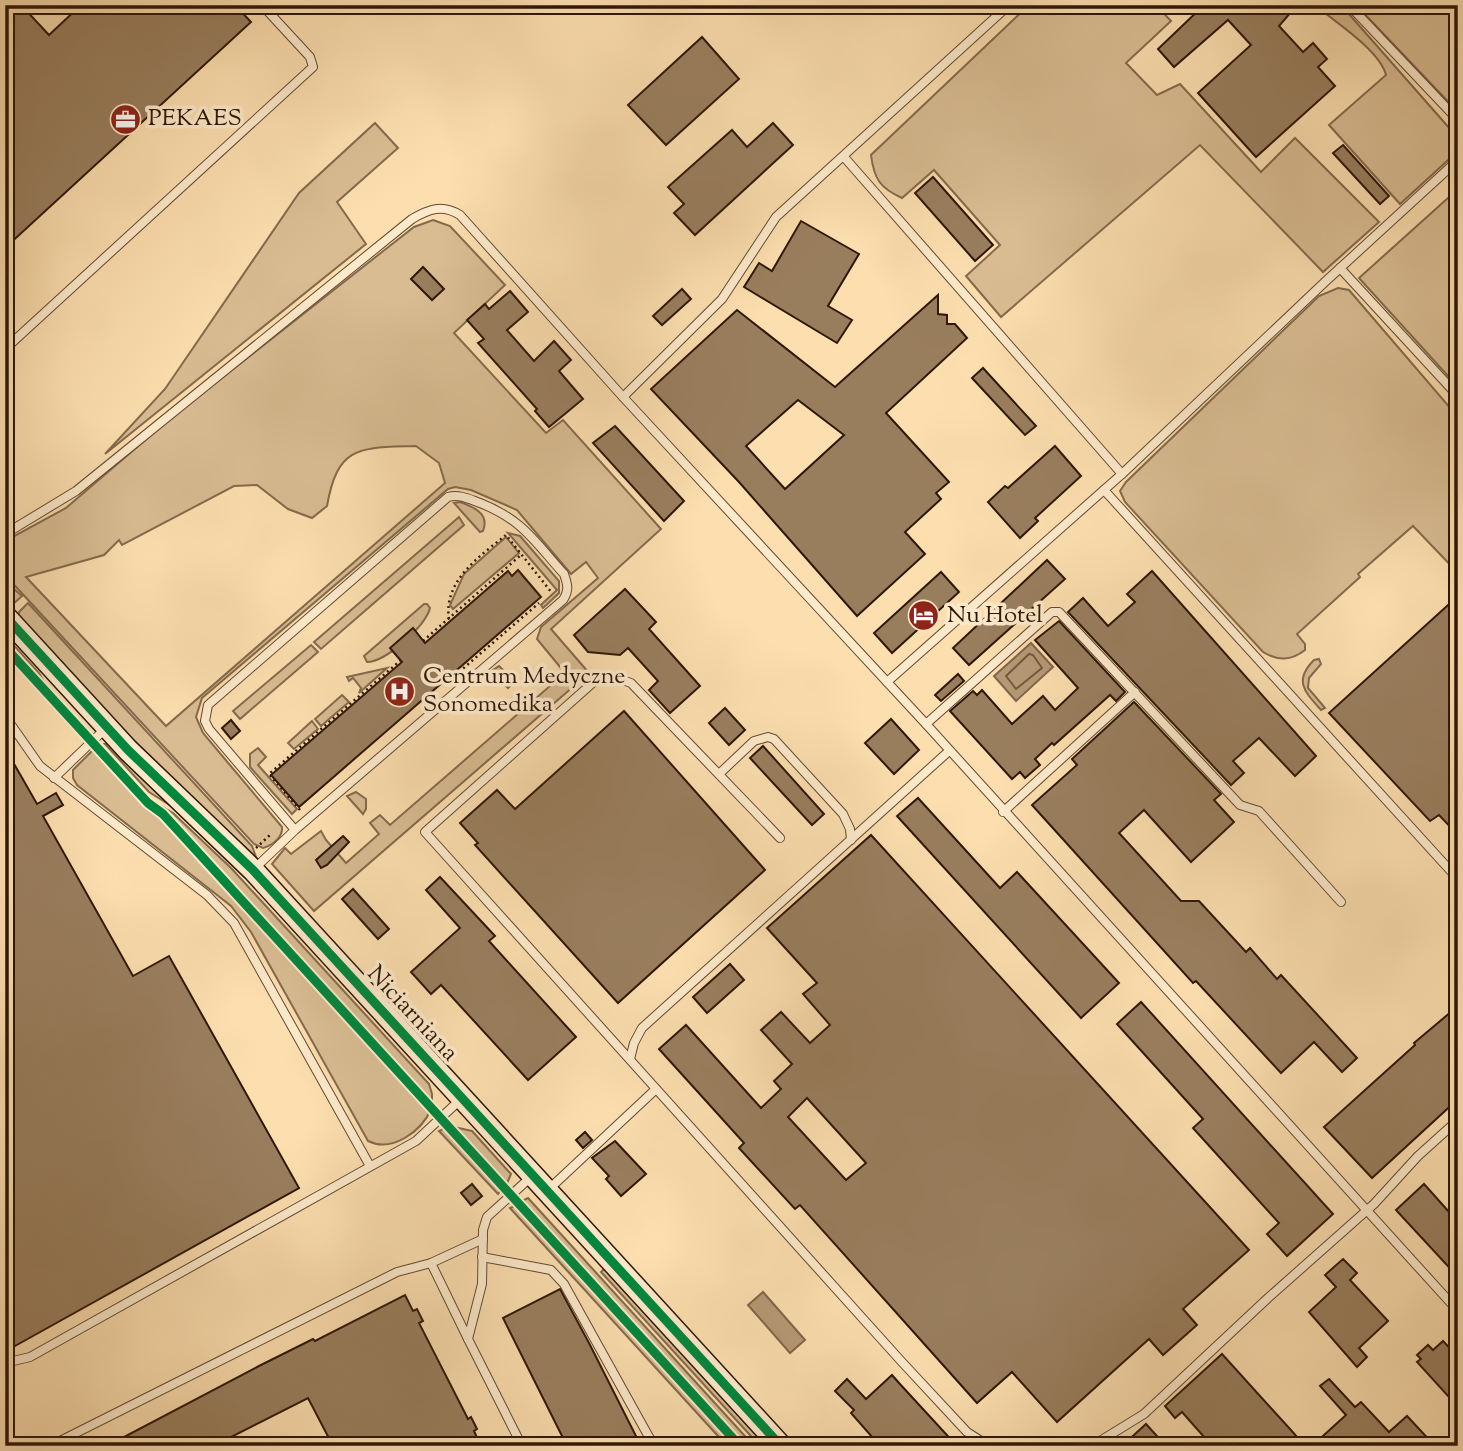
<svg xmlns="http://www.w3.org/2000/svg" width="1463" height="1451" font-family="'Sorts Mill Goudy',serif">
  <rect width="100%" height="100%" fill="#fcdeaf"/>
  <filter id="stains"><feTurbulence type="fractalNoise" baseFrequency=".00286" numOctaves="4"/><feColorMatrix values="0 0 0 0 .2 0 0 0 0 .09 0 0 0 0 .02 0 0 0 .5 -.17"/></filter>
  <radialGradient id="worn" r=".72"><stop offset=".6" stop-color="#630" stop-opacity="0"/><stop offset="1" stop-color="#630" stop-opacity=".3"/></radialGradient>
  <g fill="#d9bc92" stroke="#846a4c" stroke-width="2" fill-rule="evenodd">
    <path d="M1029,5H1156L1171,21L1126,63L1157,95L1180,84L1261,172L1295,138L1379,222L1323,272L1200,145L1001,317L966,276L1000,245L934,170L902,198C880,188 874,179 871,155Z"/>
    <path d="M1318,5H1341L1458,138V151L1400,204L1329,125L1386,75C1380,52 1340,25 1321,10Z"/>
    <polygon points="1356,5 1458,5 1458,112"/>
    <polygon points="375,123 398,148 337,202 366,244 105,454 165,389 299,193"/>
    <polygon points="1458,189 1458,387 1359,278"/>
    <path d="M433,220L450,226L505,285L454,333L546,433L563,420L661,529L551,629L589,673L314,911L272,864L285,848L291,854L321,831L326,840L346,863L379,834L370,823L380,815L390,825L565,673L537,639L541,627L598,578L586,562L571,574L517,510L471,490L455,487L448,489L202,698L196,717L203,733L282,827C283,837 273,845 263,848L254,844L5,575V541L66,508L171,418L382,252L414,227ZM416,446L439,463L445,483L166,726L26,577L104,555L119,540L122,545L234,486L257,485L288,509L312,518L327,506C338,444 360,448 416,446Z"/>
    <path d="M1338,288L1349,290L1458,417V573L1413,526L1358,574L1360,577L1297,634L1305,644V650C1291,661 1278,661 1263,652L1125,502L1120,491L1126,482L1319,296Z"/>
    <path d="M460,502C473,507 490,513 483,531L480,532L454,503Z"/>
    <polygon points="459,517 464,525 321,649 314,642"/>
    <polygon points="508,533 520,536 559,581 559,593 543,608 541,605 557,590"/>
    <polygon points="506,537 519,553 453,609 450,605 464,574"/>
    <polygon points="5,581 22,596 12,605 5,604"/>
    <polygon points="28,603 252,846 256,857 133,744 18,618 19,612"/>
    <path d="M424,604H427L430,608C426,626 386,662 367,662L364,656Z"/>
    <polygon points="5,636 39,673 48,689 5,644"/>
    <polygon points="311,645 318,652 240,719 233,711"/>
    <path d="M1319,659L1321,664L1309,678L1308,688L1325,708L1321,710C1305,692 1293,681 1314,660Z"/>
    <polygon points="499,666 513,680 513,683 508,688 493,673 493,670"/>
    <polygon points="387,668 359,693 361,688 353,678 349,681 347,677"/>
    <polygon points="342,695 349,702 321,726 315,719"/>
    <polygon points="312,721 318,729 294,749 288,743"/>
    <polygon points="105,744 109,744 176,809 149,792"/>
    <path d="M95,748L431,1109C422,1131 392,1153 368,1141L251,932L231,906L77,785L73,778V770Z"/>
    <polygon points="258,748 266,757 258,765 297,809 292,814 250,767 250,754"/>
    <polygon points="356,792 366,799 366,809 363,814 347,796"/>
    <polygon points="149,799 173,813 231,868 429,1084 432,1094 432,1103 164,812"/>
    <polygon points="448,1127 502,1189 498,1194 439,1131"/>
    <polygon points="454,1127 472,1131 511,1174 506,1186"/>
    <polygon points="528,1198 754,1446 744,1446 520,1202"/>
    <polygon points="517,1205 737,1446 727,1446 510,1208"/>
    <polygon points="605,1268 767,1446 760,1446 601,1272"/>
  </g>
  <g fill="#b69a76" stroke="#80664a" stroke-width="2">
    <polygon points="1031,643 1053,667 1016,701 994,676"/>
    <polygon points="763,1292 805,1340 790,1353 748,1305"/>
  </g>
  <g fill="none" stroke-linecap="round" stroke-linejoin="round">
    <polygon stroke="#72583e" stroke-width="2" points="1029,654 1033,655 1042,668 1016,689 1006,676"/>
  </g>
  <g fill="#997e5e" stroke="#2e1707" stroke-width="2" fill-rule="evenodd">
    <polygon points="5,5 21,5 49,35 81,5 235,5 251,22 5,248"/>
    <polygon points="1204,5 1297,5 1279,26 1303,52 1313,43 1327,59 1318,67 1335,86 1256,157 1198,93 1251,45 1228,20 1174,67 1158,49"/>
    <polygon points="702,37 739,79 666,145 628,105"/>
    <polygon points="773,123 793,145 695,235 674,213 684,204 668,187 732,130 747,147"/>
    <polygon points="1343,145 1389,196 1380,204 1333,153"/>
    <polygon points="933,177 993,245 975,261 915,193"/>
    <polygon points="801,221 859,254 828,306 852,320 837,343 744,287 759,263 772,271"/>
    <polygon points="423,267 444,289 432,300 411,279"/>
    <polygon points="682,289 691,299 662,325 653,316"/>
    <polygon points="510,291 528,312 507,330 534,361 554,341 571,360 559,371 583,399 549,427 535,411 537,409 478,343 484,339 467,320 485,304 489,309"/>
    <path d="M938,295V314L947,315V324H955L967,338L886,413L949,482L936,493L941,499L905,532L925,554L857,616L739,482L651,389L737,310L835,387ZM798,400L844,435L785,489L746,446Z"/>
    <polygon points="983,368 1036,426 1025,435 972,378"/>
    <polygon points="615,426 684,501 664,521 593,443"/>
    <polygon points="1055,446 1081,476 1035,518 1038,521 1020,538 988,502 1005,486 1008,488"/>
    <polygon points="1047,560 1065,579 969,665 953,648"/>
    <polygon points="518,570 541,597 299,807 271,775 402,662 390,648 413,628 425,643 508,571 512,576"/>
    <polygon points="1152,571 1316,756 1295,776 1259,738 1233,761 1244,773 1231,785 1068,612 1083,598 1108,626 1135,602 1127,594"/>
    <polygon points="941,572 959,592 892,653 874,633"/>
    <polygon points="625,589 656,622 649,629 700,686 670,713 649,690 658,681 628,648 620,655 588,652 574,635"/>
    <polygon points="1458,596 1458,835 1439,815 1430,821 1329,713"/>
    <polygon points="1059,621 1125,692 1116,701 1110,695 1054,745 1052,743 1035,759 1040,765 1025,778 1020,772 1012,779 950,711 973,691 977,695 982,690 1012,724 1043,696 1055,710 1078,688 1035,640"/>
    <polygon points="958,674 964,681 941,701 935,695"/>
    <polygon points="1134,702 1221,794 1214,800 1234,822 1191,862 1144,810 1119,833 1181,901 1199,901 1246,952 1250,948 1277,979 1281,975 1357,1058 1342,1072 1314,1042 1281,1073 1196,981 1193,983 1032,805 1077,765 1072,759"/>
    <polygon points="725,708 745,730 729,745 709,723"/>
    <polygon points="624,711 765,870 618,1003 475,845 478,843 460,823 497,790 515,809"/>
    <polygon points="891,719 919,750 894,774 865,743"/>
    <polygon points="231,720 240,731 231,739 222,728"/>
    <polygon points="763,746 824,814 812,825 750,758"/>
    <polygon points="5,748 37,804 56,793 63,805 43,816 133,976 169,956 299,1188 15,1346 5,1328 5,1288 11,1285 5,1275"/>
    <polygon points="918,798 1000,888 1017,872 1119,983 1081,1018 897,816"/>
    <path d="M871,835L1249,1250L1183,1309L1197,1325L1163,1355L1149,1339L1057,1422L1012,1372L977,1403L800,1205L795,1209L739,1148L744,1143L659,1049L686,1025L761,1108L781,1089L774,1081L792,1064L761,1030L781,1012L810,1043L830,1025L803,994L817,983L767,928ZM807,1098L866,1163L846,1180L788,1117Z"/>
    <polygon points="343,836 349,842 327,865 321,868 316,860"/>
    <polygon points="440,877 495,936 489,941 576,1037 528,1080 441,985 431,994 411,972 460,928 426,890"/>
    <polygon points="353,889 389,929 378,939 342,899"/>
    <polygon points="730,964 744,980 707,1013 693,997"/>
    <polygon points="1141,1002 1333,1214 1287,1256 1267,1234 1279,1223 1193,1128 1203,1119 1117,1024"/>
    <polygon points="1458,1006 1458,1099 1372,1178 1324,1127 1415,1045 1414,1043"/>
    <polygon points="585,1132 592,1140 583,1148 576,1140"/>
    <polygon points="615,1141 646,1174 621,1196 606,1179 609,1176 592,1158"/>
    <polygon points="472,1184 482,1196 471,1205 461,1193"/>
    <polygon points="1424,1184 1458,1222 1458,1277 1396,1210"/>
    <polygon points="1343,1259 1357,1273 1350,1280 1388,1321 1359,1348 1367,1357 1357,1367 1309,1312 1336,1287 1325,1275"/>
    <polygon points="560,1289 589,1343 641,1446 567,1446 503,1318"/>
    <polygon points="405,1295 413,1311 417,1309 423,1321 419,1323 468,1419 471,1417 477,1429 474,1431 481,1446 333,1446 308,1398 231,1437 235,1446 107,1446 259,1366 313,1339 315,1341"/>
    <polygon points="1443,1341 1458,1357 1458,1407 1417,1362 1421,1359 1417,1355 1428,1345 1433,1350"/>
    <polygon points="1222,1354 1290,1429 1305,1446 1212,1446 1182,1412 1175,1418 1165,1406"/>
    <polygon points="892,1375 899,1383 957,1446 880,1446 851,1413 854,1410 835,1391 847,1379 866,1399"/>
    <polygon points="1329,1379 1355,1407 1361,1402 1389,1432 1407,1416 1435,1446 1312,1446 1346,1415 1320,1386"/>
    <polygon points="1146,1424 1166,1446 1122,1446"/>
  </g>
  <g fill="none" stroke-linecap="round" stroke-linejoin="round">
    <defs>
      <g id="lane">
        <polyline points="1349,5 1458,120"/>
        <polyline points="844,157 1122,474"/>
        <polyline points="1340,268 1458,396"/>
        <polyline points="5,349 313,67 310,57 262,5"/>
        <polyline points="623,397 722,299 776,217 1009,5"/>
        <polyline points="1104,490 1458,879"/>
        <path d="M5,534L76,491L412,219C429,209 442,204 460,215L623,397L926,724L1458,1311"/>
        <polyline points="887,682 1122,474 1327,280 1458,160"/>
        <polyline points="5,716 40,766 207,895 234,923 370,1166"/>
        <polyline points="926,724 1052,612 1059,612 1240,805 1259,811 1341,902"/>
        <polyline points="719,774 754,741 768,737 774,739 843,814 850,829 851,840"/>
        <polyline points="54,778 105,729"/>
        <polyline points="1003,812 1135,692"/>
        <path d="M780,838L631,683C619,678 610,677 597,679L425,832L901,1361L967,1432L989,1446"/>
        <path d="M253,870L295,830L563,600C569,591 568,585 564,574C534,541 523,520 480,503C469,499 460,494 448,497L208,705L205,721L209,729L295,830"/>
        <polyline points="630,1059 634,1043 642,1028 949,751"/>
        <polyline points="548,1190 656,1089"/>
        <polyline points="482,1257 551,1270 564,1284 654,1446"/>
        <polyline points="468,1339 431,1263 483,1239"/>
        <polyline points="5,1363 30,1357 416,1141 461,1099"/>
        <polyline points="50,1446 397,1272 431,1263"/>
        <polyline points="522,1446 468,1339 482,1284 483,1230 487,1217 532,1176"/>
        <polyline points="1092,1446 1144,1414 1268,1298 1374,1204 1418,1156 1458,1120"/>
      </g>
      <polyline id="secondary" points="5,616 128,750 253,870 781,1446"/>
    </defs>
    <use href="#lane" stroke="#624931" stroke-width="10"/>
    <use href="#secondary" stroke="#2e1707" stroke-width="24"/>
    <g stroke="#2e1707" stroke-width="2.5" stroke-dasharray="2 3.5" stroke-linecap="butt">
      <path d="M449,619C443,581 480,556 506,535L552,593"/>
      <polyline points="423,641 522,554"/>
      <polyline points="459,672 539,603"/>
      <polyline points="300,810 269,774 401,660"/>
      <polyline points="256,848 271,834"/>
    </g>
    <use href="#lane" stroke="#fdeacb" stroke-width="8"/>
    <use href="#secondary" stroke="#fdeacb" stroke-width="21"/>
    <defs>
      <g id="cycleway">
        <polyline points="5,616 128,750 253,870 781,1446"/>
        <polyline points="5,647 148,803 163,814 740,1446"/>
      </g>
    </defs>
    <use href="#cycleway" stroke="#fdeacb" stroke-width="13"/>
    <use href="#cycleway" stroke="#00873e" stroke-width="9"/>
  </g>
  <defs>
    <symbol id="office-disc" viewBox="-11 -11 22 22"><circle r="9.5" fill="#8f2418" stroke="#fdeacb"/><path d="M-6-3h4V-5.5h4V-3h4V5H-6ZM-1-4.5V-3h2v-1.5ZM-6 0V1H6V0Z" fill="#fff"/></symbol>
    <symbol id="hotel-disc" viewBox="-11 -11 22 22"><circle r="9.5" fill="#8f2418" stroke="#fdeacb"/><path d="M-6-4.5h1.5V1H6V5H4.5V3h-9V5H-6ZM-4 0a1.8 1.8 0 1 1 3.6 0ZM.5 0V-2.5h3Q6-2.5 6 0Z" fill="#fff"/></symbol>
    <symbol id="hospital-disc" viewBox="-11 -11 22 22"><circle r="9.5" fill="#8f2418" stroke="#fdeacb"/><path d="M-5-5h3v3.5h4V-5h3V5h-3V1.5h-4V5h-3Z" fill="#fff"/></symbol>
  </defs>
  <g fill-rule="evenodd">
    <use href="#office-disc" x="108" y="102" width="35" height="35"/>
    <use href="#hotel-disc" x="906" y="598" width="35" height="35"/>
    <use href="#hospital-disc" x="382" y="674" width="35" height="35"/>
  </g>
  <g text-anchor="middle" dominant-baseline="central" stroke-width="7" stroke-linejoin="round" paint-order="stroke">
    <g font-size="24" fill="#2e1707" stroke="#fdeacb" text-anchor="start">
      <text x="148" y="119">PEKAES</text>
      <text x="947" y="616">Nu Hotel</text>
      <text x="423" y="677">Centrum Medyczne<tspan x="423" dy="28">Sonomedika</tspan></text>
    </g>
    <g font-size="24" fill="#2e1707" stroke="#fdeacb">
      <text transform="translate(412 1014) rotate(47)">Niciarniana</text>
    </g>
  </g>
  <rect width="1463" height="1451" fill="none" stroke="#fcdeaf" stroke-width="28"/>
  <rect x="7" y="7" width="1449" height="1437" fill="none" stroke="#2e1707" stroke-width="3.5"/>
  <rect x="14" y="14" width="1435" height="1423" fill="none" stroke="#2e1707" stroke-width="2"/>
  <rect width="100%" height="100%" filter="url(#stains)"/>
  <rect width="100%" height="100%" fill="url(#worn)"/>
</svg>
